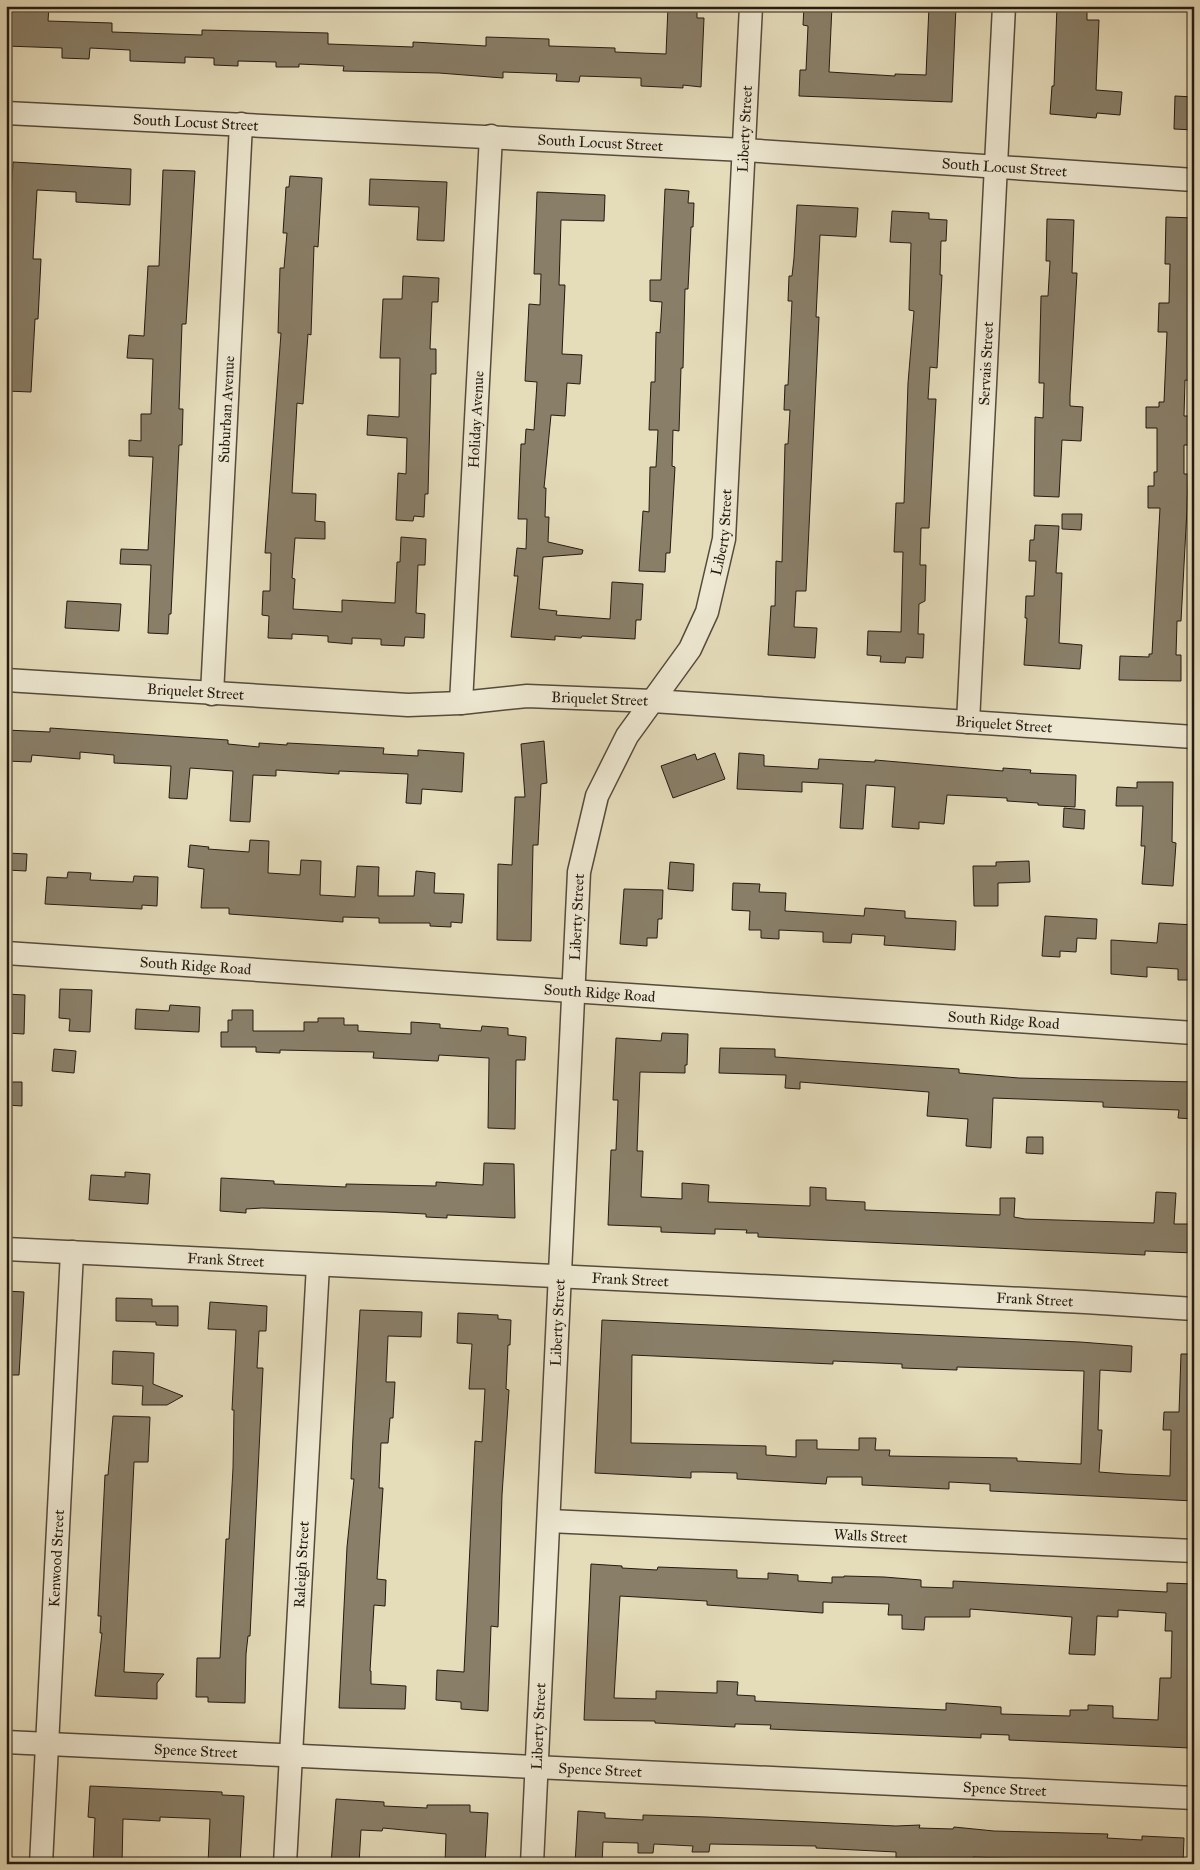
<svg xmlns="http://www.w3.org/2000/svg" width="1200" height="1870" font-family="'IM FELL Great Primer',serif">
  <rect width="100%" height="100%" fill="#e5dcba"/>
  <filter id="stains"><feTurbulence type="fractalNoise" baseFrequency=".004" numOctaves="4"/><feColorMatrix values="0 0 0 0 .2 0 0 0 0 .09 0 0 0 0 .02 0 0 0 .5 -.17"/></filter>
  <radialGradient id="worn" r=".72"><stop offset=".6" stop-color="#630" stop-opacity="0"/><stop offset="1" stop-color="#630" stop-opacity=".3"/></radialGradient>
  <g fill="#897f69" stroke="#251b11" fill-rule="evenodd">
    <polygon points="25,6 49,6 48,21 112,23 112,32 202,35 202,30 328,33 328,44 413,47 413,42 486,46 486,37 549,39 549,46 615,48 615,52 666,54 668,6 697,6 697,18 704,18 701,87 683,85 683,88 641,86 641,78 580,76 579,82 556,81 557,74 503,72 503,78 439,73 343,71 344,66 299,64 299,67 276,67 276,62 238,61 238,66 214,65 214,58 185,57 185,63 130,61 130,50 90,48 89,59 62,58 62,48 6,46 6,10 25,11"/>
    <polygon points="804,6 832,6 829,72 895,76 895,74 926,75 929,6 956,6 952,102 799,96 800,70 806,70 808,26 803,25"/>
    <polygon points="1057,6 1087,6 1087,20 1099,20 1096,90 1122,92 1120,115 1097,113 1096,118 1050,114 1052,86 1054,86"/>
    <polygon points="1175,96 1194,97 1194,130 1174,129"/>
    <polygon points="13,162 131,169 130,205 76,202 76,192 37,190 33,259 41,259 38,319 35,319 31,392 6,391 6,287"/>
    <polygon points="163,170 195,171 186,324 182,324 179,409 183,409 182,445 179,445 171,614 169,614 168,634 148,633 151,565 120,564 121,549 148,550 153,457 129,456 129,440 141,441 141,414 151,414 153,359 127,358 129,335 144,336 148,266 159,266"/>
    <polygon points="290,176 322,178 318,247 314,246 311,335 308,334 303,404 297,403 292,493 316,494 315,521 325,522 325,539 295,538 292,578 295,579 293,609 342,612 342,600 395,603 397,562 400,562 401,537 426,539 425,565 418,565 416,613 425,614 424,638 405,637 404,646 381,645 381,639 352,638 352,644 328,642 328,636 292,634 292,639 268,638 269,616 262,615 263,591 270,591 271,553 265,553 281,333 278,333 280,268 284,268 287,233 283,233 286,187 289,187"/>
    <polygon points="370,179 447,182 444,241 417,240 419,207 369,205"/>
    <polygon points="665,189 689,191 688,203 694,203 693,227 691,227 688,289 685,289 683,368 681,368 679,431 673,430 672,466 675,467 670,553 666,553 665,572 639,571 643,511 649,512 650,467 656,467 658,430 649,430 651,382 655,382 656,332 660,333 662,302 650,301 650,280 661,280"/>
    <polygon points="537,192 605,195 604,221 561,220 559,285 565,285 562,354 582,355 580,384 567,383 565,416 551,415 544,488 546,488 545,517 549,517 548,542 583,550 582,554 543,557 539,609 557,611 556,615 610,619 612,582 643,584 641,620 636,620 635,639 582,636 581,638 555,636 555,640 511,637 518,576 514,576 517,548 526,549 527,519 518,519 521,444 525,444 526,429 534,430 537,382 525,381 529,304 540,305 541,274 534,274"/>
    <polygon points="797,205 858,208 856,237 820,235 816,317 819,317 806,591 796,591 794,627 817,628 815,658 768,655 771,606 775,606 776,561 782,562 785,444 788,444 790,410 784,410 785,385 788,385 792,301 788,301 789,276 792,276 794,258"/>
    <polygon points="892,211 929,213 929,219 947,220 946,241 941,241 940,275 942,275 937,368 930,367 928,399 936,399 929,528 921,528 920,565 926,565 925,601 919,604 918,634 924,634 923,658 906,657 905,663 880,662 881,656 867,655 868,631 901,632 903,552 894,552 896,503 904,503 908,383 914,311 909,310 911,243 890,242"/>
    <polygon points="1166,217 1194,218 1193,381 1185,380 1184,416 1192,416 1192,445 1184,445 1184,474 1188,474 1187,509 1181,621 1177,621 1176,655 1181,655 1181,681 1119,680 1120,656 1149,657 1149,654 1152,654 1160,508 1148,508 1148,486 1154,486 1154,472 1157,472 1157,428 1146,428 1146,407 1159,407 1159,402 1164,402 1167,332 1158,332 1159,303 1169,303 1170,264 1165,264"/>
    <polygon points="1047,219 1074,220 1072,273 1077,273 1070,395 1070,406 1083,407 1081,441 1062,440 1059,497 1034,496 1035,417 1043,418 1044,383 1039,383 1041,296 1048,296 1050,261 1046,261"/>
    <polygon points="403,276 439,278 438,302 432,302 430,349 436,349 436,374 431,374 428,494 425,494 424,517 414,516 413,521 396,520 398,473 406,474 407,438 367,435 368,415 399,417 400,358 380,358 383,299 402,299"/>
    <polygon points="1062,514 1082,514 1081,530 1062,529"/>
    <polygon points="1035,525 1059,526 1056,573 1062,573 1059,643 1082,645 1080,669 1024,665 1027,618 1025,618 1026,596 1034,596 1036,561 1029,561 1030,540 1034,540"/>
    <polygon points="67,601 121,604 119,631 65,628"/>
    <polygon points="50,728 228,740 228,744 259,747 259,743 287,745 287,743 384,748 383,754 418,756 418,750 464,753 462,792 422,789 421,804 406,803 408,774 339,771 339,774 276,770 276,776 253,775 250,822 230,821 233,771 190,768 187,799 169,798 171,766 114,763 114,755 80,752 80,759 32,755 31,762 6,761 6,730 50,732"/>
    <polygon points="544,741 547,783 541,784 538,845 533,845 531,941 497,940 498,864 512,865 515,797 525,797 521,744"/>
    <polygon points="715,753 725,779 673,798 661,766 695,754 697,760"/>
    <polygon points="739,753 764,755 764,766 818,769 819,759 875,762 875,760 1003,771 1003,768 1031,770 1030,773 1076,775 1075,807 1038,805 1038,803 1007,801 1007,798 947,795 944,824 919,822 919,829 892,827 895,787 866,785 863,829 840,828 843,784 802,782 802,792 737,789"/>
    <polygon points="1137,782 1173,782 1172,842 1176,843 1173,886 1142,884 1145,846 1141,846 1143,806 1116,806 1117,787 1137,788"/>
    <polygon points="1064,808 1085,810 1084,829 1063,827"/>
    <polygon points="250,840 269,841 268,873 300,875 301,860 321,861 320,895 355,897 357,866 379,867 378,896 414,896 416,871 435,873 434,893 464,894 462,923 451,922 451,927 430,926 430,923 379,923 379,918 343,917 343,922 314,920 229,914 229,908 201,908 204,869 188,867 190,845 209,847 208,849 249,852"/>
    <polygon points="7,853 27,854 26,871 7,870"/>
    <polygon points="1029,861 1030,882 998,883 998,906 974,906 973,866 996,866 996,862"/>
    <polygon points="670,862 694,864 693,891 668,889"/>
    <polygon points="68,872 91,873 90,880 133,882 134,876 158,877 157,906 142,905 142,909 45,904 47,877 67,878"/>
    <polygon points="733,883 760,884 759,892 786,893 785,911 864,916 865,908 905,911 905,918 956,921 955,950 884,945 885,936 852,934 851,943 823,942 823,932 779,930 779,939 761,938 761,930 749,930 750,911 732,910"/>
    <polygon points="624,889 663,890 662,919 658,919 657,938 647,938 647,946 620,944"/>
    <polygon points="1045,916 1097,919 1096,939 1077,938 1076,952 1060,951 1060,957 1042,956"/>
    <polygon points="1159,923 1194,925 1194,980 1178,980 1178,969 1147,967 1147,977 1111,974 1111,940 1157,943"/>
    <polygon points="60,989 92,990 90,1032 69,1031 70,1019 59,1018"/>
    <polygon points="6,994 25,995 24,1034 6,1033"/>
    <polygon points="170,1005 200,1007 199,1032 135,1029 136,1009 169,1011"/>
    <polygon points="232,1010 253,1010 253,1031 304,1031 304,1022 318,1022 318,1018 344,1018 344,1025 358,1025 358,1031 411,1034 411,1022 440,1024 440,1028 481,1031 482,1026 508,1028 508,1035 526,1037 525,1060 516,1060 515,1129 488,1128 489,1058 439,1055 438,1061 373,1058 374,1052 280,1050 280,1053 256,1052 256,1047 221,1047 221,1032 228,1032 228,1020 232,1020"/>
    <polygon points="662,1033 688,1034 687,1065 685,1065 685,1073 640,1072 637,1151 643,1151 641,1197 682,1199 682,1183 709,1185 708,1202 810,1206 810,1187 826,1188 826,1200 865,1202 865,1210 1000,1215 1000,1198 1015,1198 1014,1217 1025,1219 1154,1223 1156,1192 1176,1193 1174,1224 1194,1224 1194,1253 1145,1251 1145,1255 758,1237 758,1233 746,1233 747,1230 715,1229 715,1234 661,1232 661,1227 608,1225 611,1150 616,1150 618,1100 613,1100 616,1038 661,1041"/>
    <polygon points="720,1048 775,1049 775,1057 959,1069 959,1073 1019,1078 1194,1082 1194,1119 1178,1118 1179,1110 1103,1107 1103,1102 993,1098 991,1148 966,1146 968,1119 927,1116 929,1092 800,1082 800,1089 785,1088 786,1075 719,1073"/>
    <polygon points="54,1049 76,1051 74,1073 52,1071"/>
    <polygon points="6,1082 22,1082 22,1106 6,1105"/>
    <polygon points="1027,1137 1043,1137 1043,1154 1026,1153"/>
    <polygon points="484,1163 514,1164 515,1218 447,1215 447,1218 426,1217 426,1214 385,1212 262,1208 246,1209 246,1213 220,1211 221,1178 274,1181 274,1184 346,1187 346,1184 436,1186 436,1182 483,1185"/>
    <polygon points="125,1172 150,1174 148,1204 89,1200 91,1175 125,1177"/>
    <polygon points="6,1291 24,1292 19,1375 6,1375"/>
    <polygon points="116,1298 152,1299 152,1306 178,1306 178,1326 156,1325 156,1322 116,1321"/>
    <polygon points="210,1302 267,1306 266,1331 259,1331 257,1368 263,1368 250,1636 248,1636 246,1654 245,1703 208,1702 208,1697 196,1697 197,1658 220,1658 226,1539 229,1539 233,1468 234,1410 232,1410 236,1330 208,1329"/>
    <polygon points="360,1310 422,1312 421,1337 388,1336 386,1382 395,1382 393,1418 390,1418 388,1443 381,1443 379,1488 383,1488 377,1579 386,1580 385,1606 374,1605 370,1671 371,1671 371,1684 406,1686 405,1709 339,1708 347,1547 354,1479 351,1479 353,1437"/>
    <polygon points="458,1313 498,1315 498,1319 511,1320 510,1345 508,1345 506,1389 509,1390 502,1495 498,1627 491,1626 488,1711 461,1709 461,1702 436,1700 437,1670 464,1672 475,1441 482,1442 485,1389 469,1389 472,1344 457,1343"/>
    <path d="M602,1320L1080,1342L1132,1346L1131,1372L1100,1370L1098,1430H1102L1099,1472L1125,1474L1170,1476L1171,1430H1163L1164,1412H1179L1181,1354H1194V1501L990,1491V1484L949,1482V1489L862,1485V1477H827L826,1484L737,1479V1473L704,1472H691V1478L595,1473ZM632,1355L833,1364V1361L902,1364V1368L957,1370V1367L1084,1371L1081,1464L1017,1461V1458L889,1456L890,1450H875L876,1438H859V1450L817,1449V1440H796V1457L766,1455V1446L631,1443Z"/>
    <polygon points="113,1351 154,1353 153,1384 183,1396 167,1405 142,1405 143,1386 112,1384"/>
    <polygon points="113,1416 150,1417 148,1462 134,1462 124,1672 164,1674 157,1683 157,1699 95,1696 102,1633 100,1633 101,1616 98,1616 105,1475 108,1475"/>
    <path d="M591,1564L622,1566V1568L657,1570L658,1567L737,1570V1578L768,1579V1573L798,1575V1581L832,1583V1577H844V1576L884,1577L921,1580V1587L953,1588V1581L1167,1592V1583L1194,1584V1682L1190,1748L1009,1740V1735L981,1734V1738L770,1729L771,1725L735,1724V1727L655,1723V1721L584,1720ZM620,1596L707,1601V1605L823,1613V1602L889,1604L888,1615H902V1629L924,1630L925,1617H970V1609L1072,1617L1069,1654L1095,1655L1097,1616L1118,1617V1610L1166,1613L1165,1631H1172L1171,1678H1160L1158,1720L1113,1718V1706L1088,1705V1710H1070V1716L1001,1714V1707L946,1703V1710L755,1701V1696L737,1695L738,1682L717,1681V1693L656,1691V1699L614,1698Z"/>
    <polygon points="90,1786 222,1792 222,1795 244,1796 240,1864 208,1864 210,1819 160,1817 160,1821 123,1819 122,1864 93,1864 95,1818 88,1817"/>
    <polygon points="336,1799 384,1802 384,1806 427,1808 427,1805 470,1805 470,1812 488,1813 485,1864 445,1864 446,1834 383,1828 382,1831 361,1830 359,1864 331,1864"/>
    <polygon points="578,1811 605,1813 605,1818 643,1820 643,1815 707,1817 896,1826 920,1825 919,1828 953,1829 954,1827 994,1831 1108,1834 1107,1838 1142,1840 1142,1836 1184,1838 1183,1864 1101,1861 1101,1864 1080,1864 1060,1863 1060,1860 973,1857 972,1864 954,1864 954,1859 896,1858 896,1852 816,1848 816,1846 710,1844 709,1852 692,1852 693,1846 654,1844 653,1853 638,1853 638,1843 603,1842 602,1864 575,1864"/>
  </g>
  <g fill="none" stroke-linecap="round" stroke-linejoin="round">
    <defs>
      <g id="street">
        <path id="s1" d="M6,113L744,150L1194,180"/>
        <path id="s2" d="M6,680L408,705L461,703L527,696L653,701L1194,737"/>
        <path id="s3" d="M212,694L241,124"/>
        <path id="s4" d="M461,703L491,136"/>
        <path id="s5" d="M968,722L1004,6"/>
        <path id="s6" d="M6,953L1194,1033"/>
        <path id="s7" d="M6,1249L1085,1302L1194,1309"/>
        <path id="s8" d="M549,1521L1194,1551"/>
        <path id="s9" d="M6,1742L1194,1798"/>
        <path id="s10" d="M41,1864L72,1252"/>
        <path id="s11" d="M285,1864L318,1265"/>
        <path id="s12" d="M532,1864L579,872L597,796L627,736L690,649L707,612L724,539L751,6"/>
      </g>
    </defs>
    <use href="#street" stroke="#554b3b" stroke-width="25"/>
    <use href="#street" stroke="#eee8d2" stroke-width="22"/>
  </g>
  <g text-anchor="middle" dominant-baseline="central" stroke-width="4" stroke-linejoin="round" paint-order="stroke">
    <g font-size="15" fill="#251b11" stroke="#eee8d2">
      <text stroke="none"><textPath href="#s1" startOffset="190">South Locust Street</textPath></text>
      <text stroke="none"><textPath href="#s12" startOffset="1772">Liberty Street</textPath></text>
      <text stroke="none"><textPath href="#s1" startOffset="595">South Locust Street</textPath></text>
      <text stroke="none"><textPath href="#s1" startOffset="1000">South Locust Street</textPath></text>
      <text stroke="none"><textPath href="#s5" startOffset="359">Servais Street</textPath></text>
      <text stroke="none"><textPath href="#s3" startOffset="285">Suburban Avenue</textPath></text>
      <text stroke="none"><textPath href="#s4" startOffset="284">Holiday Avenue</textPath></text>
      <text stroke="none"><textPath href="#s12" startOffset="1368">Liberty Street</textPath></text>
      <text stroke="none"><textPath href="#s2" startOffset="190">Briquelet Street</textPath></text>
      <text stroke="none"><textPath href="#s2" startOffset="595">Briquelet Street</textPath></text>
      <text stroke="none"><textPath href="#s2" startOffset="1000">Briquelet Street</textPath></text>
      <text stroke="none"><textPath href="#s12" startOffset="948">Liberty Street</textPath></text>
      <text stroke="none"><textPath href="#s6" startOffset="190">South Ridge Road</textPath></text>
      <text stroke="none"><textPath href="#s6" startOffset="595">South Ridge Road</textPath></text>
      <text stroke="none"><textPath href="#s6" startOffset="1000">South Ridge Road</textPath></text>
      <text stroke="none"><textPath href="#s7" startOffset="220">Frank Street</textPath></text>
      <text stroke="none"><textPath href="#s7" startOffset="625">Frank Street</textPath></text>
      <text stroke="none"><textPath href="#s7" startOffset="1030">Frank Street</textPath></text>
      <text stroke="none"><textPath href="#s12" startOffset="542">Liberty Street</textPath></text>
      <text stroke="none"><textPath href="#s8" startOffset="322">Walls Street</textPath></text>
      <text stroke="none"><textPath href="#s10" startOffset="306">Kenwood Street</textPath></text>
      <text stroke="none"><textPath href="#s11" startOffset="300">Raleigh Street</textPath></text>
      <text stroke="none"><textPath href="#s12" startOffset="138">Liberty Street</textPath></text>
      <text stroke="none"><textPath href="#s9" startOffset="190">Spence Street</textPath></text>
      <text stroke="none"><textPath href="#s9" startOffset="595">Spence Street</textPath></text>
      <text stroke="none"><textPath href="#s9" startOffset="1000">Spence Street</textPath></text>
    </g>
  </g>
  <rect width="1200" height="1870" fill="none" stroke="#e5dcba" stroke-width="25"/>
  <rect x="8" y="8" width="1185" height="1855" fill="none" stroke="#251b11" stroke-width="2.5"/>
  <rect x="12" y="12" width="1175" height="1845" fill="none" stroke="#251b11"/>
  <rect width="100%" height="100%" filter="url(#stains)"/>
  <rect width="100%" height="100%" fill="url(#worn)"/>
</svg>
